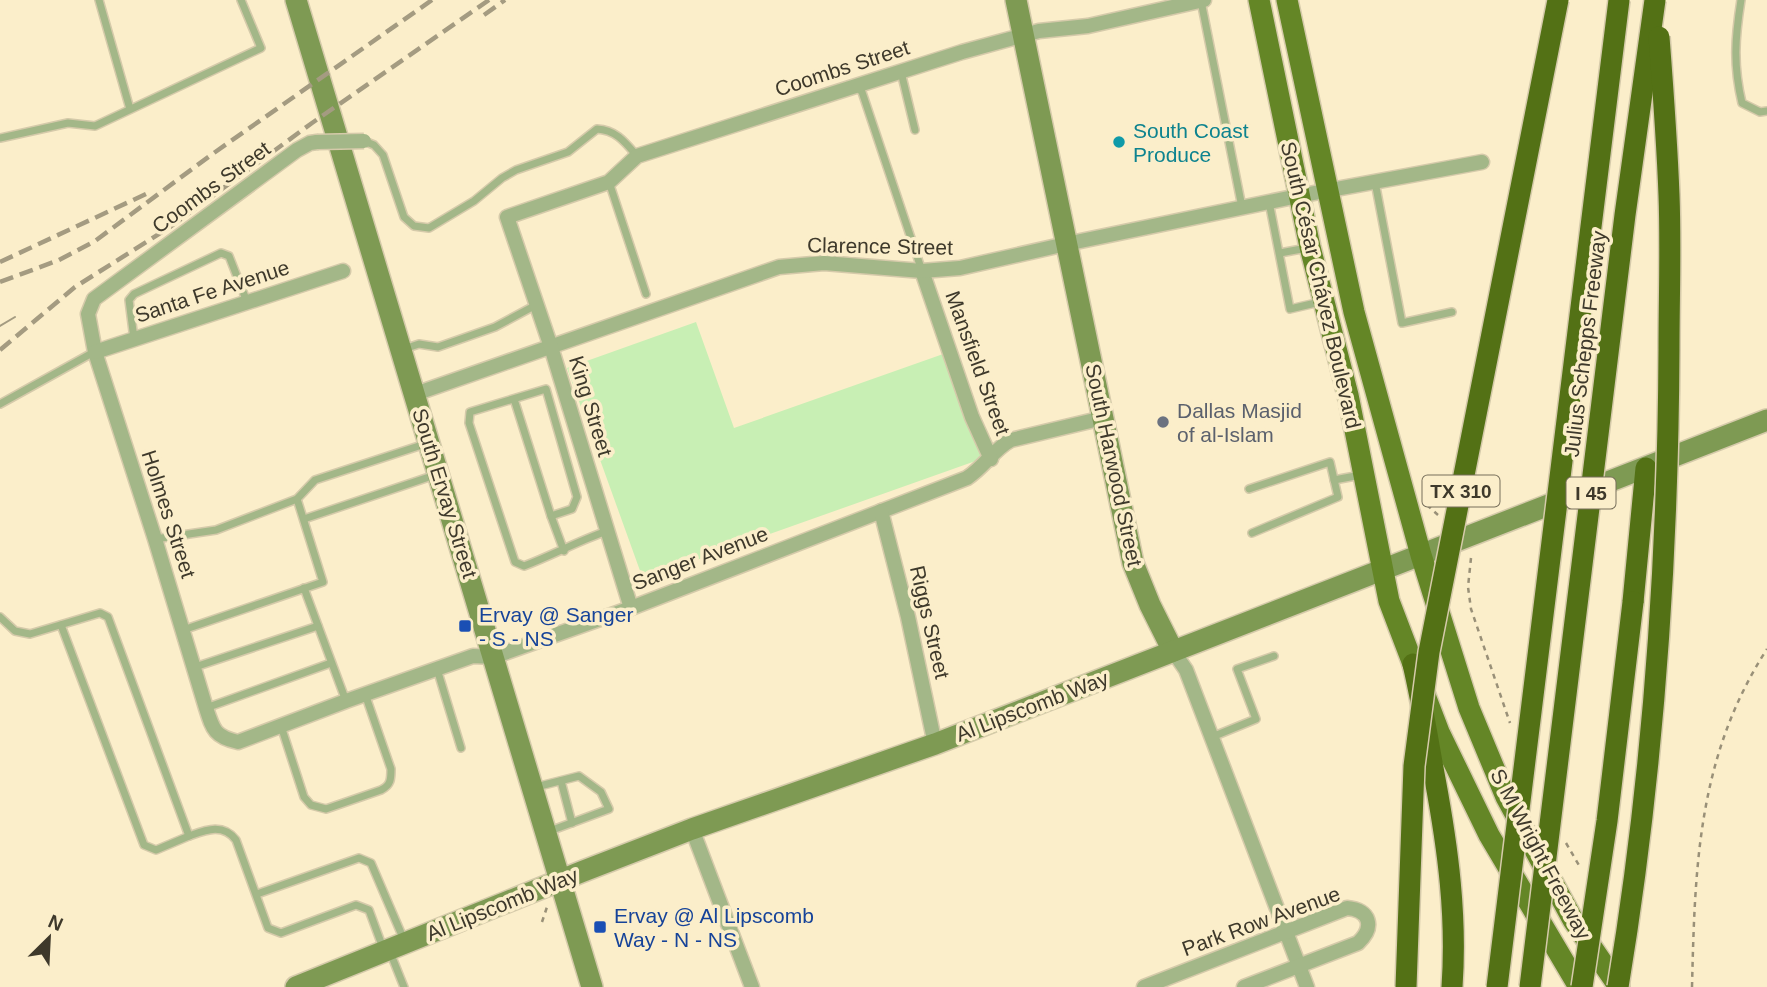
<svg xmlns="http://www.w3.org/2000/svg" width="1767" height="987" font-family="Helvetica,sans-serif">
  <rect width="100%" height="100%" fill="#fbeeca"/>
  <polygon fill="#c8efb4" points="696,322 734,428 946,353 984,458 643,579 567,368"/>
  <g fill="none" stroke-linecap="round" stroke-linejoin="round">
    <defs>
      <g id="lane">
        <polyline points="99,0 130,109"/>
        <path d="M1741,0C1735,38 1733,65 1742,103L1760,112L1767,111"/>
        <polyline points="1201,1 1242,207"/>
        <polyline points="901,72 915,130"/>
        <polyline points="856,86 862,92 922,271"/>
        <polyline points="0,138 68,123 95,126 261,48 241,0"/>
        <path d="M364,141L374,145L383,155L404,217L414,226L429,228L474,201L502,178L516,170L568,152L597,129C616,130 625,142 637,156"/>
        <polyline points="609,182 646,294"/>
        <polyline points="1375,182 1402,323 1452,312"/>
        <polyline points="1269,202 1290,309 1320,302"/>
        <polyline points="1280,253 1307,248"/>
        <polyline points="134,339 129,300 134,294 221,253 229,256 247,302"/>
        <polyline points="404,349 419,344 438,347 495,327 536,305"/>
        <path d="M514,399L551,516L572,509L577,497L546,389L470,412L469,423L515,562L524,566C553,555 578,541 607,531"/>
        <polyline points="0,404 94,352"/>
        <polyline points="1334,480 1361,475"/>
        <polyline points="1249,489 1330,462 1338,497 1252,533"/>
        <polyline points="551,516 564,551"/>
        <polyline points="304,519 435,475"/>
        <polyline points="155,539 216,530 297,499 315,480 428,443"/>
        <polyline points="304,588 346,701"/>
        <path d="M0,617L15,631L30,634L100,613L108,617L189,836C206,830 223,823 236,840L268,928L281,933L356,905L369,910L383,948"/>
        <polyline points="61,625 144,845 156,850 189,836"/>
        <polyline points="183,630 323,582 297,499"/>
        <polyline points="195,667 318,626"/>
        <polyline points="437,669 461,748"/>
        <polyline points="206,708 331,663"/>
        <path d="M281,726L304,797L311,805L326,809L381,790C391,785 391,779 391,769L365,694"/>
        <polyline points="1212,737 1256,719 1237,669 1274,656"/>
        <polyline points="561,781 572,823"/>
        <polyline points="536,787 579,776 601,792 609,809 547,832"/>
        <polyline points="257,894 359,858 371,863 404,940"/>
        <polyline points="390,952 404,987"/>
      </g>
      <g id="street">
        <path d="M317,142L310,143L297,150L94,299L88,314L95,352L155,539L206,708C213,730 215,737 238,742L346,701L473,656L493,657L631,608L967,478C984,467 995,448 1011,440L1103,418"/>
        <polyline points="922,271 972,417 991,459"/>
        <polyline points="95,352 343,271"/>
        <polyline points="415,394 779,267 824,263 922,271 960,268 1066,244 1298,196 1482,162"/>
        <polyline points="881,511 908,617 935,744"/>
        <polyline points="631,608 551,347 507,217 609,182 637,156 962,52 1039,31 1088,26 1204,0"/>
        <polyline points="1173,651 1186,670 1307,987"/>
        <polyline points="692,829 752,987"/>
        <path d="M1144,987L1347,908C1370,910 1375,927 1358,943L1244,987"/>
      </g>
      <g id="secondary">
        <polyline points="296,0 592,987"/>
        <polyline points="1016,0 1133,563 1150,605 1173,651"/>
        <polyline points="296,987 581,872 692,829 935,744 1767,420"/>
      </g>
      <g id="primary">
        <polyline points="1259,0 1310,247 1348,395 1389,601 1439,732 1489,835 1579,987"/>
        <polyline points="1287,0 1354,312 1421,555 1469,708 1506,797 1573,920 1619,987"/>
      </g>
      <g id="highway">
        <polyline points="1633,602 1646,468"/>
        <path d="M1413,664C1422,702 1428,741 1435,779C1448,849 1457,916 1452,987"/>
      </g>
    </defs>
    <use href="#lane" stroke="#d5caaa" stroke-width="10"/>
    <use href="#street" stroke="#d5caaa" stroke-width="17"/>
    <use href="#secondary" stroke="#d5caaa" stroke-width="24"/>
    <use href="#primary" stroke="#d5caaa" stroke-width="24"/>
    <use href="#highway" stroke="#d5caaa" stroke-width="24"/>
    <g stroke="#999078" stroke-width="2.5" stroke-dasharray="5 5" stroke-linecap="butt">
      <polyline points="1427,505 1438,515"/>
      <polyline points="1471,558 1468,587 1471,609 1510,723"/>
      <polyline points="1566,843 1580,867"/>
      <polyline points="542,922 547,907"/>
      <path d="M1692,987C1695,864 1698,756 1767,649"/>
    </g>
    <use href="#lane" stroke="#a3b788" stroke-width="7"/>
    <use href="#street" stroke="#a3b788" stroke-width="14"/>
    <use href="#secondary" stroke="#7e9a53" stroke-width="21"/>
    <use href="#primary" stroke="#648626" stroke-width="21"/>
    <use href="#highway" stroke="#537115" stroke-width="21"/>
    <polyline stroke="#a49b81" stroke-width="2" points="0,326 15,317"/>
    <g stroke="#a49b81" stroke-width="4.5" stroke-dasharray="14 7" stroke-linecap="butt">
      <polyline points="484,15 505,0"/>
      <polyline points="0,262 146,194"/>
      <polyline points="0,282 59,260 95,241 211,155 432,0"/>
      <polyline points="0,350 75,287 170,227 312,123 489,0"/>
    </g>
    <defs>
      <polyline id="street-bridge" points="317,142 364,141"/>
      <g id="highway-bridge">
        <polyline points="1406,987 1414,766 1429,652 1558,0"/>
        <polyline points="1497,987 1619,0"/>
        <polyline points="1530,987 1625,215 1655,0"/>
        <polyline points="1582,987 1607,821 1633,602"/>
        <path d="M1618,987C1653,777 1668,562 1669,349C1669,298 1671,246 1669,195C1667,142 1663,89 1659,37"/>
      </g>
    </defs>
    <use href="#street-bridge" stroke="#d5caaa" stroke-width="17" stroke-linecap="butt"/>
    <use href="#highway-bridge" stroke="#d5caaa" stroke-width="24" stroke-linecap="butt"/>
    <use href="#street-bridge" stroke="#a3b788" stroke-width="14"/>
    <use href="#highway-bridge" stroke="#537115" stroke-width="21"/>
  </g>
  <circle fill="#0f9aa8" stroke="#fbeeca" stroke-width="2.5" cx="1119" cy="142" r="7"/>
  <circle fill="#6b7280" stroke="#fbeeca" stroke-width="2.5" cx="1163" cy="422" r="7"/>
  <g fill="#1a4fb4" stroke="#fbeeca" stroke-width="2.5">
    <rect x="458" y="619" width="14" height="14" rx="3.5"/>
    <rect x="593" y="920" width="14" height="14" rx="3.5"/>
  </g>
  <g text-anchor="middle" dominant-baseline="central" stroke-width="7" stroke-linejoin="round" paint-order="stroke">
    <g fill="#fbeeca" stroke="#776f5b" stroke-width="2">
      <rect x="1422.5" y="475.5" width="77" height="31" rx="5"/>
      <rect x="1566.5" y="477.5" width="49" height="31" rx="5"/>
    </g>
    <g font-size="19" font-weight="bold" fill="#3e392b">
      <text x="1461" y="491">TX 310</text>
      <text x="1591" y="493">I 45</text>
    </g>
    <g font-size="21" fill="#3e392b" stroke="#fbeeca">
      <text transform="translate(842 68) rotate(-18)">Coombs Street</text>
      <text transform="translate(211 187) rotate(-36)">Coombs Street</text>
      <text transform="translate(880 246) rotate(1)">Clarence Street</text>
      <text transform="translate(1321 285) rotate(77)">South César Chávez Boulevard</text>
      <text transform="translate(212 291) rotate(-18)">Santa Fe Avenue</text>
      <text transform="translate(1585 344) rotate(-83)">Julius Schepps Freeway</text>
      <text transform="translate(978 363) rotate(70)">Mansfield Street</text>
      <text transform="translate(591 406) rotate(73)">King Street</text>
      <text transform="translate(1114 465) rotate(78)">South Harwood Street</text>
      <text transform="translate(445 493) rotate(73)">South Ervay Street</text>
      <text transform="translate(169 514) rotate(72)">Holmes Street</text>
      <text transform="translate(700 558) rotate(-21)">Sanger Avenue</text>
      <text transform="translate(930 622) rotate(77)">Riggs Street</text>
      <text transform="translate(1032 706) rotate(-21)">Al Lipscomb Way</text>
      <text transform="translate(1541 854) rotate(62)">S M Wright Freeway</text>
      <text transform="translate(502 904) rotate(-22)">Al Lipscomb Way</text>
      <text transform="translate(1261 921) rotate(-20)">Park Row Avenue</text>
    </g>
    <g font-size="21" fill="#0d838f" stroke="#fbeeca" text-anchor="start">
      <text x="1133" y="130">South Coast<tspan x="1133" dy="24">Produce</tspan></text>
    </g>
    <g font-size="21" fill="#5b616d" stroke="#fbeeca" text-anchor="start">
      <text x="1177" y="410">Dallas Masjid<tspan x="1177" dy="24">of al-Islam</tspan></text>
    </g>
    <g font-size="21" fill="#164399" stroke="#fbeeca" text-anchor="start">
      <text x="479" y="614">Ervay @ Sanger<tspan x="479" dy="24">- S - NS</tspan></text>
      <text x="614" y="915">Ervay @ Al Lipscomb<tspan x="614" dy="24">Way - N - NS</tspan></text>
    </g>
  </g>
  <g transform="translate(49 938) rotate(24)" stroke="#fbeeca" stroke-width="5" paint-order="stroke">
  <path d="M0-5L12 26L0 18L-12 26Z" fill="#3e392b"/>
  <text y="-10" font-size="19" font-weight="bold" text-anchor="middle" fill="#3e392b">N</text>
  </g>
</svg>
